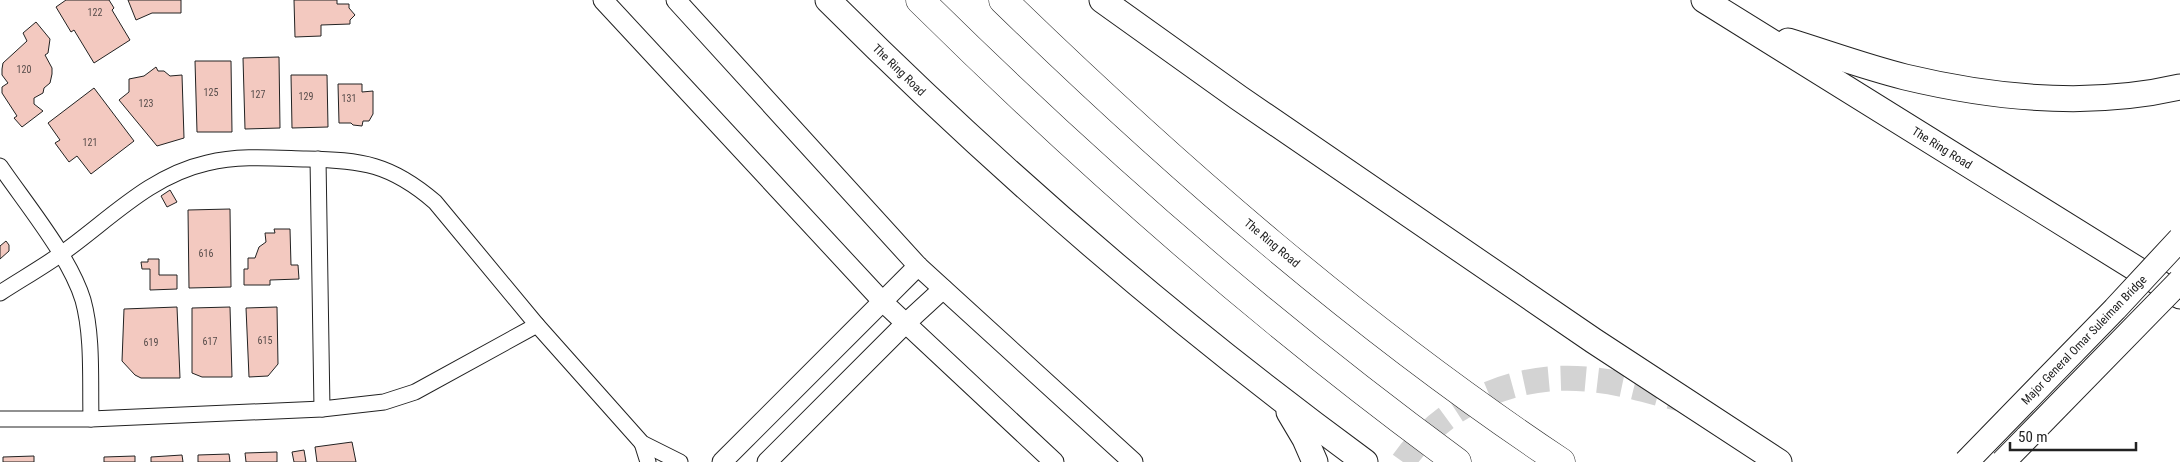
<svg xmlns="http://www.w3.org/2000/svg" width="2180" height="462" font-family="'Roboto Condensed',sans-serif">
  <rect width="100%" height="100%" fill="#fff"/>
  <g fill="#f3c9c0" stroke="#222">
    <polygon points="66,0 109,0 114,8 112,10 130,40 94,63 74,30 71,32 56,7"/>
    <polygon points="128,0 181,0 181,13 152,13 136,20"/>
    <polygon points="294,0 337,0 337,4 349,4 349,8 355,15 350,20 350,24 321,25 321,36 295,37"/>
    <polygon points="36,22 50,39 48,53 45,55 52,68 52,74 50,83 44,88 43,93 34,98 34,104 43,111 22,127 14,118 17,116 2,93 2,87 8,83 2,75 2,69 3,63 27,41 23,33"/>
    <polygon points="279,57 280,128 245,129 243,58"/>
    <polygon points="195,61 231,61 232,132 197,132"/>
    <polygon points="156,67 158,71 164,71 170,76 182,75 184,138 157,146 119,100 129,92 129,79 144,76"/>
    <polygon points="291,75 327,75 328,127 292,128"/>
    <polygon points="338,84 362,84 362,92 373,91 373,114 369,121 363,121 362,126 353,125 351,123 339,123"/>
    <polygon points="94,88 134,141 91,174 77,156 69,162 55,143 60,140 48,123"/>
    <polygon points="170,190 177,202 167,207 161,196"/>
    <polygon points="230,209 231,287 189,288 188,210"/>
    <polygon points="274,229 290,229 291,265 298,265 299,279 270,280 270,285 244,285 244,269 248,269 248,258 255,258 259,247 266,242 265,233 275,233"/>
    <polygon points="6,241 9,245 9,251 0,259 0,246"/>
    <polygon points="148,259 159,259 159,275 177,275 177,289 150,290 150,269 142,269 141,262 148,262"/>
    <polygon points="177,307 180,378 141,378 135,375 122,361 124,309"/>
    <polygon points="230,307 232,377 202,377 192,373 192,308"/>
    <polygon points="277,307 278,364 268,376 249,377 246,308"/>
    <polygon points="352,442 356,462 317,462 315,447"/>
    <polygon points="304,450 306,462 294,462 292,452"/>
    <polygon points="277,452 277,462 246,462 245,453"/>
    <polygon points="229,454 230,462 198,462 198,455"/>
    <polygon points="182,455 183,462 151,462 151,457"/>
    <polygon points="34,456 34,462 3,462 3,457"/>
    <polygon points="135,456 135,462 104,462 104,457"/>
  </g>
  <g fill="none" stroke-linecap="round" stroke-linejoin="round">
    <path stroke="#d3d3d3" stroke-width="25" stroke-dasharray="25 12" stroke-linecap="butt" d="M1403,462C1446,401 1521,370 1595,380C1624,383 1652,392 1680,399"/>
    <defs>
      <g id="minor">
        <polyline points="318,159 322,409"/>
        <path d="M0,166C26,204 70,257 83,300C93,336 90,381 91,419"/>
        <path d="M0,293C20,280 41,268 61,254C108,221 149,176 207,163C240,155 273,158 306,159C362,160 391,164 435,202L537,325L642,443L680,462"/>
        <polyline points="0,419 91,419 322,409 384,402 415,392 537,325"/>
        <polyline points="642,443 648,462"/>
      </g>
      <g id="tertiary">
        <polyline points="603,0 883,302 1054,462"/>
        <polyline points="676,0 918,266 1133,462"/>
        <polyline points="722,462 918,266"/>
        <polyline points="767,462 906,323 943,289"/>
      </g>
      <g id="trunk">
        <path d="M828,0C995,167 1174,322 1365,462"/>
        <polyline points="1102,0 1239,98 1594,341 1779,462"/>
        <polyline points="1704,0 2180,296"/>
        <path d="M1788,41C1827,53 1865,67 1905,77C1993,98 2090,108 2180,87"/>
        <polyline points="1289,412 1305,439 1315,462"/>
      </g>
      <g id="motorway">
        <path d="M920,0C1088,166 1266,322 1457,462"/>
        <path d="M1003,0C1176,168 1360,328 1561,462"/>
      </g>
    </defs>
    <use href="#minor" stroke="#222" stroke-width="17"/>
    <use href="#tertiary" stroke="#222" stroke-width="21"/>
    <use href="#trunk" stroke="#222" stroke-width="27"/>
    <use href="#motorway" stroke="#222" stroke-width="29"/>
    <use href="#minor" stroke="#fff" stroke-width="15"/>
    <use href="#tertiary" stroke="#fff" stroke-width="19"/>
    <use href="#trunk" stroke="#fff" stroke-width="25"/>
    <use href="#motorway" stroke="#fff" stroke-width="28"/>
    <defs>
      <g id="primary-bridge">
        <polyline points="1966,462 2115,309 2180,239"/>
        <polyline points="2003,462 2180,281"/>
      </g>
    </defs>
    <use href="#primary-bridge" stroke="#222" stroke-width="26" stroke-linecap="butt"/>
    <use href="#primary-bridge" stroke="#fff" stroke-width="24"/>
  </g>
  <g text-anchor="middle" dominant-baseline="central" stroke-width="4" stroke-linejoin="round" paint-order="stroke">
    <g font-size="10" fill="#564c4a">
      <text x="95" y="12">122</text>
      <text x="24" y="69">120</text>
      <text x="211" y="92">125</text>
      <text x="258" y="94">127</text>
      <text x="306" y="96">129</text>
      <text x="349" y="98">131</text>
      <text x="146" y="103">123</text>
      <text x="90" y="142">121</text>
      <text x="206" y="253">616</text>
      <text x="265" y="340">615</text>
      <text x="210" y="341">617</text>
      <text x="151" y="342">619</text>
    </g>
    <g font-size="12" fill="#222" stroke="#fff">
      <text transform="translate(899 70) rotate(44)">The Ring Road</text>
      <text transform="translate(1942 148) rotate(32)">The Ring Road</text>
      <text transform="translate(1272 243) rotate(40)">The Ring Road</text>
      <text transform="translate(2084 340) rotate(-46)">Major General Omar Suleiman Bridge</text>
    </g>
  </g>
  <path d="M2010 442v8h126v-8" fill="none" stroke="#222222" stroke-width="2.5"/>
  <text x="2018" y="442" font-size="15" fill="#222222" stroke="#ffffff" stroke-width="4" paint-order="stroke">50 m</text>
</svg>
